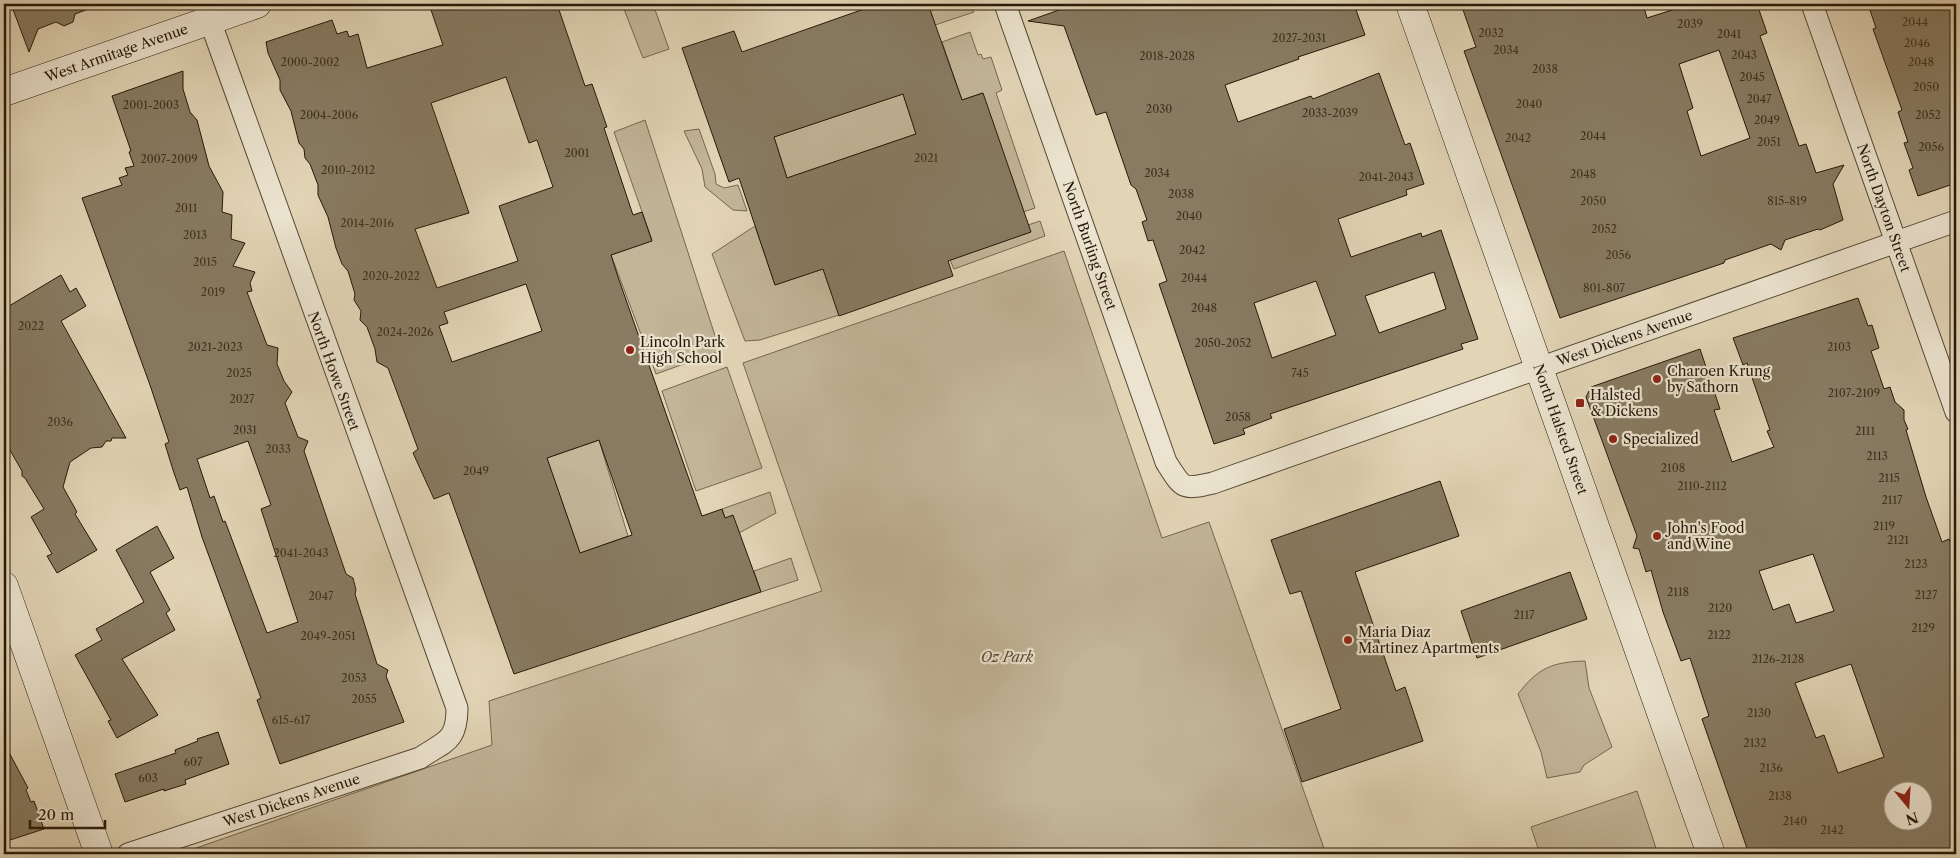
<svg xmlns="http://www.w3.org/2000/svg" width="1960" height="858" font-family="'Libre Caslon Text',serif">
  <rect width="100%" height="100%" fill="#e2d5b6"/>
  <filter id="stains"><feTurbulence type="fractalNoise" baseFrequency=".004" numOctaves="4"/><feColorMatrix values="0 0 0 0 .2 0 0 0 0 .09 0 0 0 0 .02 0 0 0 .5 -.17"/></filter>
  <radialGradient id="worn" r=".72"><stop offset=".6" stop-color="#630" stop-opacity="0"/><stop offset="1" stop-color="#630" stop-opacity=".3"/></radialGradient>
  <g fill="#c2b598" stroke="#746750">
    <polygon points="622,4 653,4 669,49 643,58"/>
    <polygon points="928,4 968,4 974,12 935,25"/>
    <polygon points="970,32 978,55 981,54 983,59 991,57 1002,90 996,93 1035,208 1023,212 982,93 962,100 942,42"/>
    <polygon points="903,94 916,134 787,178 774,137"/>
    <polygon points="645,120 720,351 656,374 611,255 652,240 614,132"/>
    <polygon points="699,129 715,174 716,184 724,188 738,185 747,211 733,210 705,187 702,169 684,131"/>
    <polygon points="1040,221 1045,236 954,269 950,260 1030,232 1028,225"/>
    <polygon points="755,226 775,285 823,269 839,315 760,340 745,341 712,254"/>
    <polygon points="1064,251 1162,538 1209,522 1326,854 179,854 492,745 489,701 822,591 743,363"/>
    <polygon points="727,367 762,468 696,491 662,391"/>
    <polygon points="599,440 628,536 580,553 554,479 529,464"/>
    <polygon points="770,492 776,513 739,533 725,518 722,509"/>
    <polygon points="791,558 798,580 761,592 754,571"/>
    <path d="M1585,661L1589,688L1612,747L1584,765L1580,772L1547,778L1541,752L1518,694C1538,668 1552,662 1585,661Z"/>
    <polygon points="1637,791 1658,854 1540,854 1531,827"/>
  </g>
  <g fill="#877b62" stroke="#251908" fill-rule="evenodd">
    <polygon points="11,4 99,4 99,5 75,14 73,22 64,26 56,22 38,29 29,52"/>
    <path d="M429,4H557L585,86L592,84L607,127L604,128L633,215L642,212L652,241L611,255L618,277L702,516L722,509L725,518L733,515L761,592L514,674L449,493L434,499L413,453L418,449L388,368L377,362L375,349L367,327L360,320L361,311L354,300L355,294L348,271L342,264L336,248L328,217L318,195V185L310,164L305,158L304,149L299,143L291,111L280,90V80L268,53L266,42L332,20L337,34L347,31L349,37L358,34L367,68L443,45ZM506,77L529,143L537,140L553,187L499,206L518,261L437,288L415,229L469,213L431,103ZM526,284L542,331L452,362L439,326L448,323L444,312ZM599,440L632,535L580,553L547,458Z"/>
    <path d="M862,4H928L962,100L983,93L1031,232L948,261L953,276L839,316L823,269L775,285L739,178L729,182L682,48L734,31L742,52L864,9ZM903,94L916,134L787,178L774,137Z"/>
    <path d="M1057,4H1354L1365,35L1298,57L1299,59L1225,85L1238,122L1311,96L1313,99L1379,73L1405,145L1410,143L1424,184L1406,190L1407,195L1338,219L1351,257L1421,233L1422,237L1441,230L1478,339L1461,344L1463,349L1270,414L1272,418L1243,429L1245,434L1214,444L1159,284L1167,281L1153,240L1148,241L1142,222L1147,220L1136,189L1131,185L1106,112L1096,115L1064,26L1028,21L1059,10ZM1434,272L1446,309L1379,333L1365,296ZM1316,281L1336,335L1272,358L1254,303Z"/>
    <path d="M1461,4H1643L1647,18L1691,4H1757L1767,33L1760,36L1799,146L1806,144L1816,173L1844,165L1833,184L1843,220L1820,230L1818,229L1785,240L1781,250L1771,244L1725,260L1724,263L1560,318L1464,51L1476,47ZM1719,50L1750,138L1701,156L1687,111L1693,108L1679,64Z"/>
    <polygon points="1868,4 1956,4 1956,183 1918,196 1909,170 1913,168 1904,143 1908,142 1898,112 1902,110 1873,29 1876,28"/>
    <path d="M183,71V89L190,112L197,120L209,166L223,192L222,212L232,215L231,239L245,243L233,266L255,272L250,283L252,291L247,292L267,345L278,348L277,364L284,381L292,392L285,403L298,437L308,441L304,451L346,574L353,578L356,590L355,594L377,664L388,670L386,676L404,722L280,764L257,700L261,698L202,537L187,487L180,490L173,470L165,444L169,442L150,385L82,198L122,185L119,178L128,175L125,168L134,166L129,152L131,151L112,96ZM248,441L271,505L261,509L298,622L267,633L225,521L223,522L214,496L210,498L197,459Z"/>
    <polygon points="61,275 70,292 76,288 86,306 61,321 126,438 112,438 111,441 106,441 102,447 91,448 70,462 63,487 77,512 75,514 97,550 57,573 47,556 52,554 31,517 44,509 25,478 22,476 22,471 4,440 4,309"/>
    <path d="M1858,298L1868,326L1872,325L1879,348L1871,351L1884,389L1890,387L1895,402L1904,410V420L1908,429L1906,430L1926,497L1942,542L1949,539L1956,560V854H1749L1702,719L1709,716L1690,658L1681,661L1663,612L1651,570L1646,572L1639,549L1633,548L1637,536L1586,397L1591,387L1700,349L1720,409L1714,410L1732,462L1774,447L1767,431L1770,430L1747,363L1743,365L1733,338ZM1813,554L1834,611L1796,623L1789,604L1773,610L1759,571ZM1851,664L1884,757L1838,773L1824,735L1816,738L1795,683ZM1892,790H1922V820H1892Z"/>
    <polygon points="1440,481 1459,536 1355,572 1396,691 1405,687 1423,741 1302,782 1284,729 1341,709 1301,591 1290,594 1271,540"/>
    <polygon points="157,526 174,558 150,572 170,610 166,613 175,630 122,659 158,715 117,738 108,721 111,720 75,655 102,640 96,629 144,602 116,550"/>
    <polygon points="1570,572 1587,619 1477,658 1461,611"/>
    <polygon points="218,732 229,764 185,780 186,784 164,791 164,789 125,802 115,774 176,753 175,750 198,741 197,739"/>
    <polygon points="4,743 28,788 26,790 31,802 34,801 44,829 4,842"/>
  </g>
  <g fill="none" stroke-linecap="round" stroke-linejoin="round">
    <defs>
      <g id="street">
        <path id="s1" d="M1005,4L1166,462C1183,489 1182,490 1213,483L1956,221"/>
        <path id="s2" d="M1812,4L1956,412"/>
        <path id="s3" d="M128,854L420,758C445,741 457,742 457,708L204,4"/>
      </g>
      <g id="secondary">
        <path id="s4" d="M1410,4L1711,854"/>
        <path id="s5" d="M4,92L257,4"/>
        <polyline points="4,586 99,854"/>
      </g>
    </defs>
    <use href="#street" stroke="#544834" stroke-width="23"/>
    <use href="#secondary" stroke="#251908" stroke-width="29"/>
    <use href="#street" stroke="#ece4d0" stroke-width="21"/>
    <use href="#secondary" stroke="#ece4d0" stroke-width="28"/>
  </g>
  <g fill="#8f2418" stroke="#ece4d0" stroke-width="2">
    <circle cx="630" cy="350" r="5"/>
    <circle cx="1657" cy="379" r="5"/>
    <rect x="1575" y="398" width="10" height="10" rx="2.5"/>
    <circle cx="1613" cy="439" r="5"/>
    <circle cx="1657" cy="536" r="5"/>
    <circle cx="1348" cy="640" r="5"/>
  </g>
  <g text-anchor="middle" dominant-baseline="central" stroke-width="4.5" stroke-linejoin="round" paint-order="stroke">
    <g font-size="11" fill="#3e321e">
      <text x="1915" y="22">2044</text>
      <text x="1690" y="24">2039</text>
      <text x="1491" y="33">2032</text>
      <text x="1729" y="34">2041</text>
      <text x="1299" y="38">2027-2031</text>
      <text x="1917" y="43">2046</text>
      <text x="1506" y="50">2034</text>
      <text x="1744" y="55">2043</text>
      <text x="1167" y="56">2018-2028</text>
      <text x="310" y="62">2000-2002</text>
      <text x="1921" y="62">2048</text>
      <text x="1545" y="69">2038</text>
      <text x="1752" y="77">2045</text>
      <text x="1926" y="87">2050</text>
      <text x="1759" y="99">2047</text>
      <text x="1529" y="104">2040</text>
      <text x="151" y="105">2001-2003</text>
      <text x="1159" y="109">2030</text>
      <text x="1330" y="113">2033-2039</text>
      <text x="329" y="115">2004-2006</text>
      <text x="1928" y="115">2052</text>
      <text x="1767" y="120">2049</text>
      <text x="1593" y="136">2044</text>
      <text x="1518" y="138">2042</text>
      <text x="1769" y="142">2051</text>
      <text x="1931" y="147">2056</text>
      <text x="577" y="153">2001</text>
      <text x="926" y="158">2021</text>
      <text x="169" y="159">2007-2009</text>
      <text x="348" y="170">2010-2012</text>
      <text x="1157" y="173">2034</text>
      <text x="1583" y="174">2048</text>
      <text x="1386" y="177">2041-2043</text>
      <text x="1181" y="194">2038</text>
      <text x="1593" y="201">2050</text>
      <text x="1787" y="201">815-819</text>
      <text x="186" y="208">2011</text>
      <text x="1189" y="216">2040</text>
      <text x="367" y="223">2014-2016</text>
      <text x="1604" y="229">2052</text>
      <text x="195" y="235">2013</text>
      <text x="1192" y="250">2042</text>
      <text x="1618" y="255">2056</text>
      <text x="205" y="262">2015</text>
      <text x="391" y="276">2020-2022</text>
      <text x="1194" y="278">2044</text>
      <text x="1604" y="288">801-807</text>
      <text x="213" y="292">2019</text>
      <text x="1204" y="308">2048</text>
      <text x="31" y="326">2022</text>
      <text x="405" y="332">2024-2026</text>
      <text x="1223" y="343">2050-2052</text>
      <text x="215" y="347">2021-2023</text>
      <text x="1839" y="347">2103</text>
      <text x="239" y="373">2025</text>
      <text x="1300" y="373">745</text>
      <text x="1854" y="393">2107-2109</text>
      <text x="242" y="399">2027</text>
      <text x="1238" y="417">2058</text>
      <text x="60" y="422">2036</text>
      <text x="245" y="430">2031</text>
      <text x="1865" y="431">2111</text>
      <text x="278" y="449">2033</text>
      <text x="1877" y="456">2113</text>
      <text x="1673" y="468">2108</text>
      <text x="476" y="471">2049</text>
      <text x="1889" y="478">2115</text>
      <text x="1702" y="486">2110-2112</text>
      <text x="1892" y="500">2117</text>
      <text x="1884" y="526">2119</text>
      <text x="1898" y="540">2121</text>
      <text x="301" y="553">2041-2043</text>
      <text x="1916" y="564">2123</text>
      <text x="1678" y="592">2118</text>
      <text x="1926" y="595">2127</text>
      <text x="321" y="596">2047</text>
      <text x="1720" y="608">2120</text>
      <text x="1524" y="615">2117</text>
      <text x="1923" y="628">2129</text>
      <text x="1719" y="635">2122</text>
      <text x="328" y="636">2049-2051</text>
      <text x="1778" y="659">2126-2128</text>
      <text x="354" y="678">2053</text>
      <text x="364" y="699">2055</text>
      <text x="1759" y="713">2130</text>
      <text x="291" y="720">615-617</text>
      <text x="1755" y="743">2132</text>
      <text x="193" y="762">607</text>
      <text x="1771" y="768">2136</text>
      <text x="148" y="778">603</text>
      <text x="1780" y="796">2138</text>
      <text x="1795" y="821">2140</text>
      <text x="1832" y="830">2142</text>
    </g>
    <g font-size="14" fill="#251908" stroke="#ece4d0">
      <text stroke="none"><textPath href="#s5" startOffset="119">West Armitage Avenue</textPath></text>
      <text stroke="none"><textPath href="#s2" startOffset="216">North Dayton Street</textPath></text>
      <text stroke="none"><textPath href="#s1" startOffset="256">North Burling Street</textPath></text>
      <text stroke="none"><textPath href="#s1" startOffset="981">West Dickens Avenue</textPath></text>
      <text transform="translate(334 371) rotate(70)">North Howe Street</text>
      <text stroke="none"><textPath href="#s4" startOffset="451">North Halsted Street</textPath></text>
      <text stroke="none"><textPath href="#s3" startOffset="172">West Dickens Avenue</textPath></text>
    </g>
    <g font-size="14" fill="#251908" stroke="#ece4d0" text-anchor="start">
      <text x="640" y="342">Lincoln Park<tspan x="640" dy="16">High School</tspan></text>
      <text x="1667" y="371">Charoen Krung<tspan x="1667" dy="16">by Sathorn</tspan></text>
      <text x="1590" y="395">Halsted<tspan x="1590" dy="16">&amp; Dickens</tspan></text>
      <text x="1623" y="439">Specialized</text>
      <text x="1667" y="528">John's Food<tspan x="1667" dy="16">and Wine</tspan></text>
      <text x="1358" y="632">Maria Diaz<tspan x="1358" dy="16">Martinez Apartments</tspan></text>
    </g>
    <g font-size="14" font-style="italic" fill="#544833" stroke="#ece4d0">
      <text x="1007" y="657">Oz Park</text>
    </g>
  </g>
  <rect width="1960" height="858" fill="none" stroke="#e2d5b6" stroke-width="20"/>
  <rect x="5" y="5" width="1950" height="848" fill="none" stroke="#251908" stroke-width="2.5"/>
  <rect x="10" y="10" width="1940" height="838" fill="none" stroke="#251908"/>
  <g transform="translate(1908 806) rotate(162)"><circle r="24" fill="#ece4d0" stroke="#9c9380"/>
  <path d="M0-4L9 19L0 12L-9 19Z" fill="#8f2418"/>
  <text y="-8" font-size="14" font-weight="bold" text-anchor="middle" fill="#251908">N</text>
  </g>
  <path d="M30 820v8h75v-8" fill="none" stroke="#251908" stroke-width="2.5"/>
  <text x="38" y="820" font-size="15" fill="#251908" stroke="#ece4d0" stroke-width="4" paint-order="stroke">20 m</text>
  <rect width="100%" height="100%" filter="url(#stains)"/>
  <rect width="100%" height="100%" fill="url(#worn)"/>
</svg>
